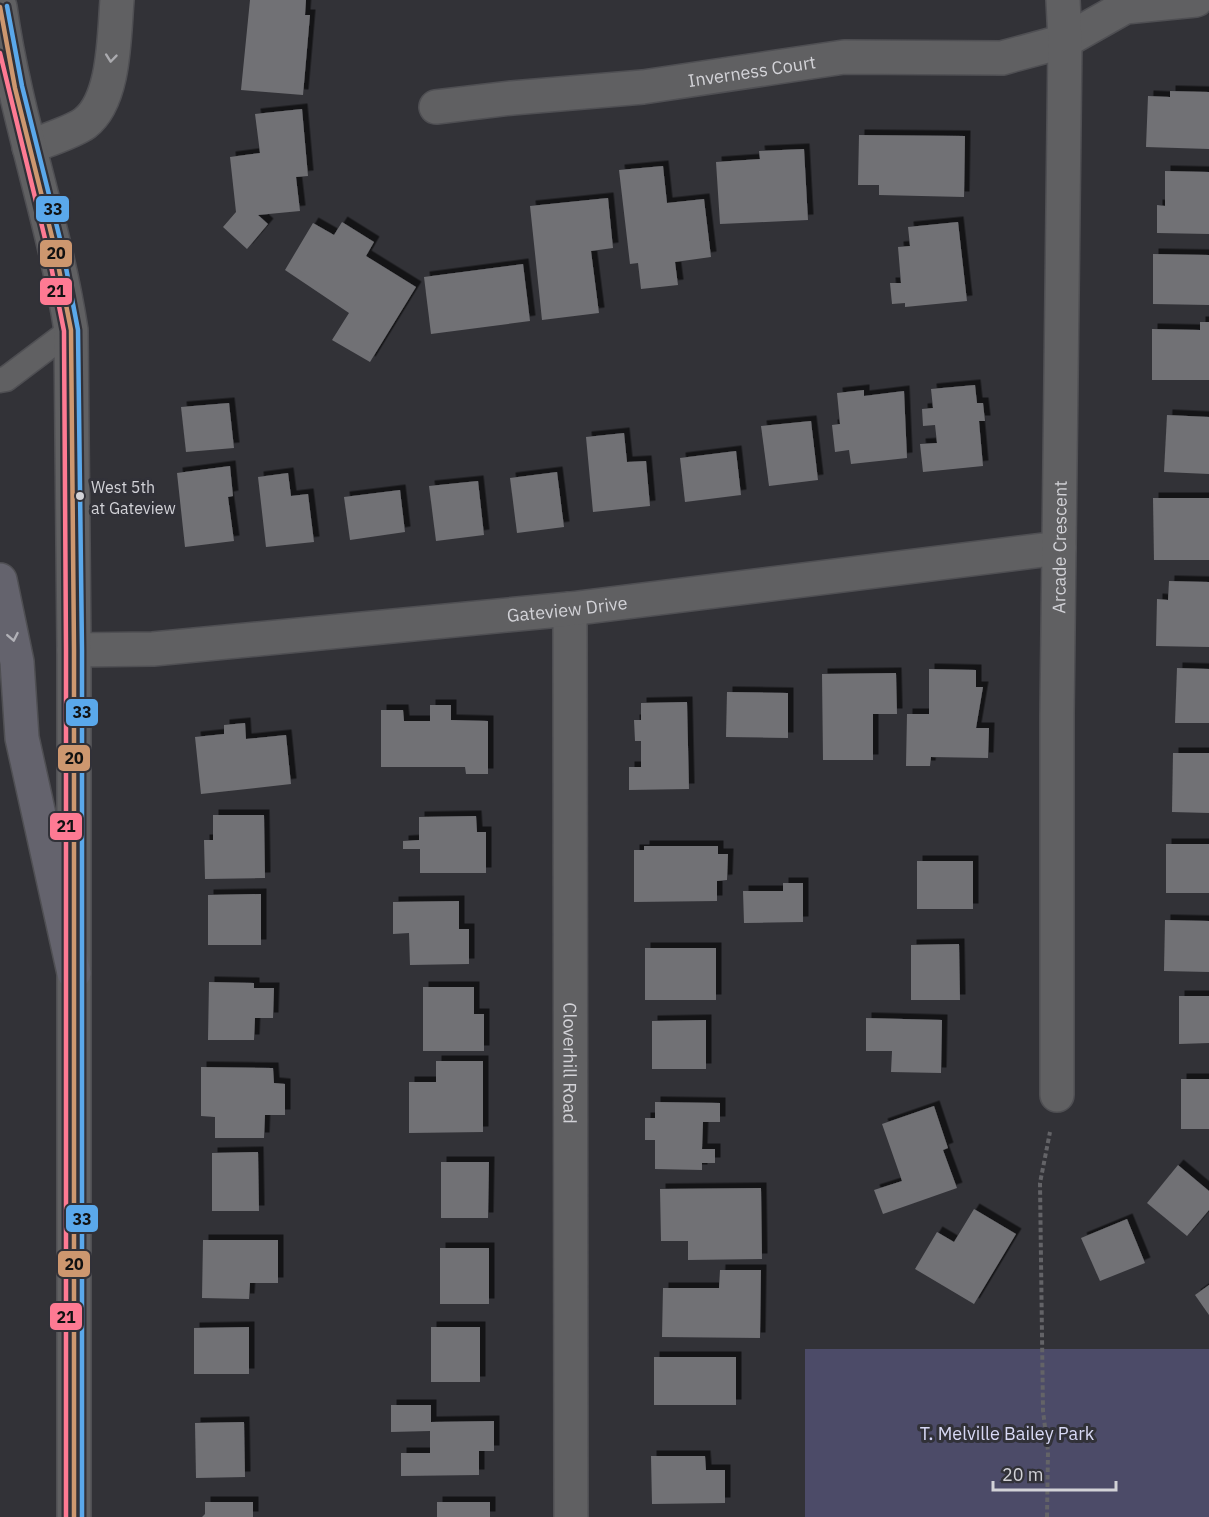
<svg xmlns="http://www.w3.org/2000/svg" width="1209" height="1517" font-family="'IBM Plex Sans',sans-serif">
  <defs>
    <filter id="shadow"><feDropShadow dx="5.5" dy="-5.5" stdDeviation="0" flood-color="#0009"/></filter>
  </defs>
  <rect width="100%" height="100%" fill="#323237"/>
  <rect fill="#4c4b68" x="805" y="1349" width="404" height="168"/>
  <g fill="#717175" filter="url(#shadow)">
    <polygon points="250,0 306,0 305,15 310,15 303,95 241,90"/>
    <polygon points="1170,91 1209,92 1209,149 1146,147 1148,96 1170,97"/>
    <polygon points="302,109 308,176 296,177 300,211 258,215 268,224 247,249 223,227 236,212 230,157 260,153 255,114"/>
    <polygon points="859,135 965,136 964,197 879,195 879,185 858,185"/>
    <polygon points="804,149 808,220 720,224 716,162 760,159 759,151"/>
    <polygon points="663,166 667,203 704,199 711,257 675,262 678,285 641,289 638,263 630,264 619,170"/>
    <polygon points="1165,171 1209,172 1209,234 1157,233 1157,205 1165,206"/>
    <polygon points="608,198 613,248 591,251 599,313 542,320 530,206"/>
    <polygon points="342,222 374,242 366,256 416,287 370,362 332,340 349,313 285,270 313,223 334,235"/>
    <polygon points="958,222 967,301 905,307 905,303 892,304 890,283 901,283 898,247 910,246 908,227"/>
    <polygon points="1153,254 1209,255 1209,305 1153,304"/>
    <polygon points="523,264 530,321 431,334 424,277"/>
    <polygon points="1200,322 1209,322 1209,380 1152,380 1152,329 1200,330"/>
    <polygon points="975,385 977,403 983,403 985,421 979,421 983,466 923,472 920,444 937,443 935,425 923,426 922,409 933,408 931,389"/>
    <polygon points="864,390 864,396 904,391 907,458 851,464 849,450 835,452 832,425 840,424 837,393"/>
    <polygon points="229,403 234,448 186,452 181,407"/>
    <polygon points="1167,415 1209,417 1209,474 1164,472"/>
    <polygon points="811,421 818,480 769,486 761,426"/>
    <polygon points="624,433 627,462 646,461 650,506 593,512 586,437"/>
    <polygon points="736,451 741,495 685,502 680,458"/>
    <polygon points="230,466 233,496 228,497 234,541 185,547 177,473"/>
    <polygon points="557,472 564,527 517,533 510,478"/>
    <polygon points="288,473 291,496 308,494 314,542 266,547 258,477"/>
    <polygon points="478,481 484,535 436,541 429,486"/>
    <polygon points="400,490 405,532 350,540 344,497"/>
    <polygon points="1153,498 1209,498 1209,560 1154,560"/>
    <polygon points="1169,581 1209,582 1209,647 1156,646 1157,599 1168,600"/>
    <polygon points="1177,668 1209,669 1209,723 1175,723"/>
    <polygon points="929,669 976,670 976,687 983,687 976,728 989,728 988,758 931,757 930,766 906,766 907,714 929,714"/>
    <polygon points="896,673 897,714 873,714 873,760 823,760 822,674"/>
    <polygon points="727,692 788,693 788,738 726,737"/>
    <polygon points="687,702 689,789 629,790 629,767 641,767 641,741 635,741 634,720 641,720 641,703"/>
    <polygon points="430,705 451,705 451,720 488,721 488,774 466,774 465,767 381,767 381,710 403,710 404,721 430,721"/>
    <polygon points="245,723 246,739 286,735 291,784 201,794 195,737 224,734 224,725"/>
    <polygon points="1173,753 1209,753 1209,813 1172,812"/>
    <polygon points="213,815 264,815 265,878 205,879 204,840 213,840"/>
    <polygon points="476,816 477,832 486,832 486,873 420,873 420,849 403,849 403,841 419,840 419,817"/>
    <rect x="1166" y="844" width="43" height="49"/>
    <polygon points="644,846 718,846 718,854 728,854 727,880 717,881 717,901 634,902 634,850 644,850"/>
    <rect x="917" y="861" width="56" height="48"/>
    <polygon points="783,883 803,883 803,922 744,923 743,891 783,891"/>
    <polygon points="261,894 261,945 208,945 208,895"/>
    <polygon points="459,901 459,929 469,929 469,964 410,965 409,933 393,934 393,902"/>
    <polygon points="1165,920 1209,921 1209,972 1164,971"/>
    <polygon points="959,944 960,1000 911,1000 911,945"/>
    <rect x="645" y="948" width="71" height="52"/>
    <polygon points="209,982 254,983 254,988 274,988 273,1018 255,1018 254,1040 208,1040"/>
    <polygon points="423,987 474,987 474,1014 484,1014 484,1051 423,1051"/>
    <polygon points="1179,996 1209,996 1209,1043 1179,1044"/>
    <polygon points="866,1018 942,1020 941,1073 891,1072 892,1051 866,1051"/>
    <polygon points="706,1020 706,1069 652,1069 652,1021"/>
    <polygon points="436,1061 483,1061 483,1132 409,1133 409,1082 436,1082"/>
    <polygon points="201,1067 273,1068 274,1083 285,1084 285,1115 265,1115 264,1138 215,1138 215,1117 201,1116"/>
    <rect x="1181" y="1079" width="28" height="50"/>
    <polygon points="655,1102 720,1103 720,1122 703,1122 702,1149 715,1149 715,1163 702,1163 702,1170 655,1169 655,1140 645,1140 645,1118 655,1118"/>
    <polygon points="934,1106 948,1148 943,1150 957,1188 883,1214 874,1190 902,1181 882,1124"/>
    <polygon points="258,1152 259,1211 212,1211 212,1153"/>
    <polygon points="441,1162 489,1162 488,1218 441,1218"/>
    <polygon points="1178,1165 1209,1191 1209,1210 1187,1236 1147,1203"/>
    <polygon points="761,1188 762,1259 688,1260 688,1241 661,1241 660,1189"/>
    <polygon points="974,1209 1016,1234 974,1304 915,1269 937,1232 954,1242"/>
    <polygon points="1127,1219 1145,1263 1100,1281 1081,1238"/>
    <polygon points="203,1240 278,1240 278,1283 250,1283 249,1299 202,1298"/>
    <rect x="440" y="1248" width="49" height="56"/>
    <polygon points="720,1270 761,1270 760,1338 662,1337 663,1288 719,1288"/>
    <polygon points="1209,1285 1209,1315 1195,1295"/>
    <polygon points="249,1327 249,1374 194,1374 194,1328"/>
    <rect x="431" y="1327" width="49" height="55"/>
    <rect x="654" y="1357" width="82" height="48"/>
    <polygon points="391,1405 431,1405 431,1422 494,1421 494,1451 479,1451 479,1475 401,1476 401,1453 430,1453 430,1431 391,1432"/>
    <polygon points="244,1422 245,1477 196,1478 195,1423"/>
    <polygon points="651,1456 705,1456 706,1470 725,1470 725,1503 652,1504"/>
    <polygon points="205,1502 253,1502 253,1517 202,1517 205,1514"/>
    <rect x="437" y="1502" width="53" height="15"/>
  </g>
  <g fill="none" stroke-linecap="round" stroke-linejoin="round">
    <defs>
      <polyline id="service" points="0,380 6,379 71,330"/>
      <g id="minor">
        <path id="s1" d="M436,107L512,98L643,87L844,57L1002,58L1065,41L1125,7L1196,0"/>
        <path d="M29,147C44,141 73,132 85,123C115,100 114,36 117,0"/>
        <path id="s2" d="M570,609L571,1517"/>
        <path id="s3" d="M74,650L153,649L570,609L1059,548"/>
        <path id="s4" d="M1057,1095V715L1065,41L1063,0"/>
      </g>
      <path id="secondary" d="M0,7C15,116 54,221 71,330L74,650V1517"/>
      <polyline id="primary" points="0,580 17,662 22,738 74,973"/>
    </defs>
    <use href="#service" stroke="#4f4f53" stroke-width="27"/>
    <use href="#minor" stroke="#4f4f53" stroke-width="36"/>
    <use href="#secondary" stroke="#4f4f53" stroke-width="36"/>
    <use href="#primary" stroke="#4f4f53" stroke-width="36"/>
    <polyline stroke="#636367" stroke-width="4" stroke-dasharray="4.5 3" stroke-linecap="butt" points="1047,1517 1048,1451 1043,1411 1040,1183 1050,1132"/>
    <use href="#service" stroke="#606062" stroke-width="24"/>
    <use href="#minor" stroke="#606062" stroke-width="33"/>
    <use href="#secondary" stroke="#606062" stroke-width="33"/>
    <use href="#primary" stroke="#64636d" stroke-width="33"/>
    <defs>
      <polyline id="bus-1" points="0,7 15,88 55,249 71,330 74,650 74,1517"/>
      <polyline id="bus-2" points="0,53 48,251 64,331 66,650 66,1517"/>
      <polyline id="bus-3" points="7,6 22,86 62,247 78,330 82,650 82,1517"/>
    </defs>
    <use href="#bus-1" stroke="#313138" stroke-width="9"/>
    <use href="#bus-2" stroke="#313138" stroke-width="9"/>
    <use href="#bus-3" stroke="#313138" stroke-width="9"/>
    <use href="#bus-1" stroke="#cd976f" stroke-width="4.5"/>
    <use href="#bus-2" stroke="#fe7a93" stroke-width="4.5"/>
    <use href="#bus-3" stroke="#5aa8eb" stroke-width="4.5"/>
  </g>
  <defs><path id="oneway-chevron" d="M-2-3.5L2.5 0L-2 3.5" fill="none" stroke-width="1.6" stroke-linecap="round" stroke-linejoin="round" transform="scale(1.5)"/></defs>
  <use stroke="#aaaaae" href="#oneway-chevron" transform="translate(111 58) rotate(96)"/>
  <use stroke="#b1b1b7" href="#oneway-chevron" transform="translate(13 637) rotate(79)"/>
  <circle fill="#d2d2d7" stroke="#313138" stroke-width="2" cx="80" cy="496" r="5"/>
  <g text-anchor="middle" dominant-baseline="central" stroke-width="6" stroke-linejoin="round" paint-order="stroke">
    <g font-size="16" fill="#d2d2d7" stroke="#313138" text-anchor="start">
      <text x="91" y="487">West 5th<tspan x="91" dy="21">at Gateview</tspan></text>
    </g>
    <g font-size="18" fill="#d2d2d7" stroke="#313138">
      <text stroke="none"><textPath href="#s1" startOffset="318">Inverness Court</textPath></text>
      <text stroke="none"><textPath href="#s4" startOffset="548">Arcade Crescent</textPath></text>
      <text stroke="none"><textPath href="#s3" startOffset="495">Gateview Drive</textPath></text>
      <text stroke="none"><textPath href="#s2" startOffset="454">Cloverhill Road</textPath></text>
    </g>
    <g font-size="18" fill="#d8d9f5" stroke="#313138">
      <text x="1007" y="1433">T. Melville Bailey Park</text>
    </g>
  </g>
  <g stroke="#313138" stroke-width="2">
    <rect x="35" y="195" width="35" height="28" rx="6" fill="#5aa8eb"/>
    <rect x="39" y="239" width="34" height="29" rx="6" fill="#cd976f"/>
    <rect x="39" y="277" width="34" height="29" rx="6" fill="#fe7a93"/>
    <rect x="65" y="698" width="34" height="29" rx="6" fill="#5aa8eb"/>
    <rect x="57" y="744" width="34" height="28" rx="6" fill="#cd976f"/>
    <rect x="49" y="812" width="34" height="29" rx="6" fill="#fe7a93"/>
    <rect x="65" y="1204" width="34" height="29" rx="6" fill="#5aa8eb"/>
    <rect x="57" y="1250" width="34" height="28" rx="6" fill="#cd976f"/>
    <rect x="49" y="1302" width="34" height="29" rx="6" fill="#fe7a93"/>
  </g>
  <g font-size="16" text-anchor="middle" font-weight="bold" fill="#111">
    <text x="53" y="215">33</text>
    <text x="56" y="259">20</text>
    <text x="56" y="297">21</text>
    <text x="82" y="718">33</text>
    <text x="74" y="764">20</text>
    <text x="66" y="832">21</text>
    <text x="82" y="1225">33</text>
    <text x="74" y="1270">20</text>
    <text x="66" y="1323">21</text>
  </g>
  <path d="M993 1481v9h123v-9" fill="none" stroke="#d2d2d7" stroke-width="3"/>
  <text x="1002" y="1481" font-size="18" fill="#d2d2d7" stroke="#313138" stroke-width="4.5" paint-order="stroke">20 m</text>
</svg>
